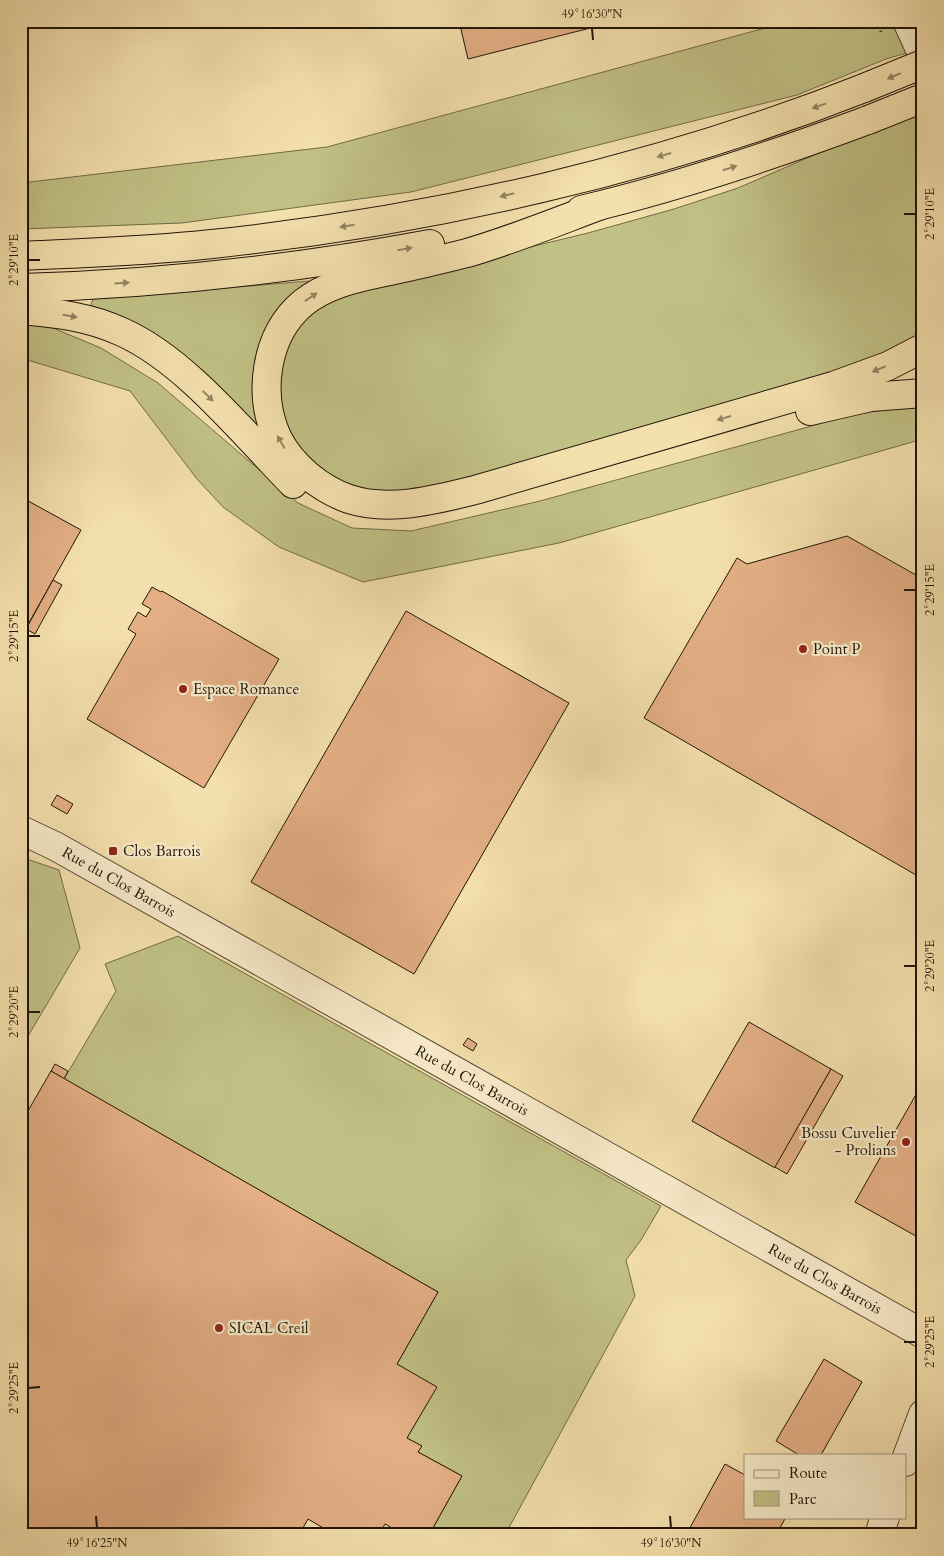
<svg xmlns="http://www.w3.org/2000/svg" width="944" height="1556" font-family="Cardo,serif">
  <rect width="100%" height="100%" fill="#f4e0ad"/>
  <filter id="stains"><feTurbulence type="fractalNoise" baseFrequency=".004" numOctaves="4"/><feColorMatrix values="0 0 0 0 .2 0 0 0 0 .09 0 0 0 0 .02 0 0 0 .5 -.17"/></filter>
  <radialGradient id="worn" r=".72"><stop offset=".6" stop-color="#630" stop-opacity="0"/><stop offset="1" stop-color="#630" stop-opacity=".3"/></radialGradient>
  <g fill="#c1c185" stroke="#706b46">
    <polygon points="791,21 896,21 910,52 886,59 797,95 411,192 182,223 21,229 21,183 327,147"/>
    <polygon points="923,108 923,335 901,351 528,467 374,498 313,471 283,429 274,392 291,330 335,294 588,233 674,209 738,188"/>
    <polygon points="309,281 292,296 270,450 93,309 91,304 93,299"/>
    <polygon points="21,323 53,328 101,348 158,383 298,503 352,528 411,531 540,501 848,416 923,403 923,439 559,543 363,582 279,547 223,507 197,479 130,391 21,358"/>
    <polygon points="21,857 59,870 80,948 21,1048"/>
    <polygon points="178,936 661,1206 641,1240 626,1260 635,1296 505,1535 429,1535 462,1476 418,1452 421,1446 407,1438 436,1387 397,1364 438,1292 64,1079 116,991 105,964"/>
  </g>
  <g fill="#e4af85" stroke="#201508">
    <polygon points="459,21 618,21 468,59"/>
    <polygon points="21,497 81,530 21,637"/>
    <polygon points="847,536 923,579 923,879 644,718 737,558 747,564"/>
    <polygon points="53,580 62,585 35,634 26,629"/>
    <polygon points="152,587 161,592 162,591 279,659 204,788 87,719 136,634 128,629 138,612 146,617 151,609 142,604"/>
    <polygon points="406,611 569,703 414,974 251,882"/>
    <polygon points="57,795 73,804 67,814 51,805"/>
    <polygon points="749,1022 831,1069 775,1168 692,1121"/>
    <polygon points="468,1038 477,1044 473,1051 463,1045"/>
    <polygon points="55,1064 68,1071 64,1079 51,1071"/>
    <polygon points="831,1069 843,1076 787,1174 775,1167"/>
    <polygon points="51,1071 438,1292 397,1364 437,1387 407,1438 422,1446 418,1452 462,1476 429,1535 404,1535 385,1524 379,1535 335,1535 308,1519 299,1535 21,1535 21,1123"/>
    <polygon points="923,1082 923,1240 855,1202"/>
    <polygon points="824,1359 862,1382 821,1455 799,1455 776,1441"/>
    <polygon points="725,1464 745,1475 745,1517 786,1517 776,1535 686,1535"/>
  </g>
  <g fill="none" stroke-linecap="round" stroke-linejoin="round">
    <defs>
      <g id="minor">
        <polyline points="907,21 923,56"/>
        <path id="s1" d="M21,830L55,846L923,1334"/>
        <polyline points="905,1462 923,1414"/>
        <polyline points="881,1529 885,1517"/>
      </g>
      <g id="highway">
        <path d="M599,206C556,222 512,240 467,253C443,259 419,265 394,270C362,277 329,282 303,303C265,335 257,395 278,439C292,466 320,489 349,499C389,512 435,500 475,490L833,386L888,366L923,348"/>
        <path d="M581,210C679,187 774,155 868,120"/>
        <path d="M21,256C85,253 148,251 212,244C431,221 659,169 864,88"/>
        <path d="M21,288C158,284 295,269 430,244"/>
        <path d="M21,310C56,313 90,317 122,332C185,360 244,434 293,484"/>
        <polyline points="810,411 871,397 923,393"/>
      </g>
    </defs>
    <use href="#minor" stroke="#554831" stroke-width="30"/>
    <use href="#highway" stroke="#201508" stroke-width="30"/>
    <polyline stroke="#201508" stroke-width="3" stroke-dasharray="1 2.5" stroke-linecap="butt" points="877,21 881,32"/>
    <use href="#minor" stroke="#f8ebca" stroke-width="28"/>
    <use href="#highway" stroke="#f4e0ad" stroke-width="28"/>
    <defs>
      <g id="highway-bridge">
        <polyline points="864,88 923,64"/>
        <polyline points="868,120 923,98"/>
      </g>
    </defs>
    <use href="#highway-bridge" stroke="#201508" stroke-width="30" stroke-linecap="butt"/>
    <use href="#highway-bridge" stroke="#f4e0ad" stroke-width="28"/>
  </g>
  <defs><path id="oneway-solid" d="M-6-.8H1V-3.2L6.5 0L1 3.2V.8H-6Z" transform="scale(1.25)"/></defs>
  <g fill="#958563">
    <use href="#oneway-solid" transform="translate(894 76) rotate(157)"/>
    <use href="#oneway-solid" transform="translate(819 106) rotate(160)"/>
    <use href="#oneway-solid" transform="translate(664 155) rotate(164)"/>
    <use href="#oneway-solid" transform="translate(730 168) rotate(-18)"/>
    <use href="#oneway-solid" transform="translate(507 195) rotate(166)"/>
    <use href="#oneway-solid" transform="translate(347 226) rotate(171)"/>
    <use href="#oneway-solid" transform="translate(405 249) rotate(-10)"/>
    <use href="#oneway-solid" transform="translate(122 283) rotate(-4)"/>
    <use href="#oneway-solid" transform="translate(311 297) rotate(-34)"/>
    <use href="#oneway-solid" transform="translate(70 316) rotate(10)"/>
    <use href="#oneway-solid" transform="translate(879 369) rotate(157)"/>
    <use href="#oneway-solid" transform="translate(208 396) rotate(45)"/>
    <use href="#oneway-solid" transform="translate(724 418) rotate(164)"/>
    <use href="#oneway-solid" transform="translate(281 442) rotate(-119)"/>
  </g>
  <path fill="none" stroke="#201508" stroke-width="2" d="M592,28L593,40M904,214H916M28,260H40M904,590H916M28,636H40M904,966H916M28,1012H40M904,1342H916M28,1388L40,1387M96,1516L97,1528M670,1516L671,1528"/>
  <g fill="#8f2418" stroke="#f8ebca" stroke-width="2">
    <circle cx="803" cy="649" r="5"/>
    <circle cx="183" cy="689" r="5"/>
    <rect x="108" y="846" width="10" height="10" rx="2.5"/>
    <circle cx="906" cy="1142" r="5"/>
    <circle cx="219" cy="1328" r="5"/>
  </g>
  <g text-anchor="middle" dominant-baseline="central" stroke-width="4.5" stroke-linejoin="round" paint-order="stroke">
    <g font-size="15" fill="#201508" stroke="#f8ebca" text-anchor="start">
      <text x="813" y="649">Point P</text>
      <text x="193" y="689">Espace Romance</text>
      <text x="123" y="851">Clos Barrois</text>
      <text x="896" y="1133" text-anchor="end">Bossu Cuvelier<tspan x="896" dy="17">- Prolians</tspan></text>
      <text x="229" y="1328">SICAL Creil</text>
    </g>
    <g font-size="15" fill="#201508" stroke="#f8ebca">
      <text stroke="none"><textPath href="#s1" startOffset="111">Rue du Clos Barrois</textPath></text>
      <text stroke="none"><textPath href="#s1" startOffset="516">Rue du Clos Barrois</textPath></text>
      <text stroke="none"><textPath href="#s1" startOffset="921">Rue du Clos Barrois</textPath></text>
    </g>
  </g>
  <rect width="944" height="1556" fill="none" stroke="#f4e0ad" stroke-width="55"/>
  <rect x="744" y="1454" width="162" height="65" fill="#f8ebca" stroke="#a2957c"/>
  <rect x="754" y="1470" width="25" height="8" fill="#f8ebca" stroke="#a2957c"/>
  <text x="789" y="1478" font-size="15" fill="#201508">Route</text>
  <rect x="754" y="1491" width="25" height="15" fill="#c1c185" stroke="#a2957c"/>
  <text x="789" y="1504" font-size="15" fill="#201508">Parc</text>
  <rect x="28" y="28" width="888" height="1500" fill="none" stroke="#201508" stroke-width="2"/>
  <g font-size="12" text-anchor="middle" fill="#201508">
    <text x="592" y="18">49°16'30"N</text>
    <text transform="translate(930 214) rotate(-90)" y="4">2°29'10"E</text>
    <text transform="translate(14 260) rotate(-90)" y="4">2°29'10"E</text>
    <text transform="translate(930 590) rotate(-90)" y="4">2°29'15"E</text>
    <text transform="translate(14 636) rotate(-90)" y="4">2°29'15"E</text>
    <text transform="translate(930 966) rotate(-90)" y="4">2°29'20"E</text>
    <text transform="translate(14 1012) rotate(-90)" y="4">2°29'20"E</text>
    <text transform="translate(930 1342) rotate(-90)" y="4">2°29'25"E</text>
    <text transform="translate(14 1388) rotate(-90)" y="4">2°29'25"E</text>
    <text x="97" y="1547">49°16'25"N</text>
    <text x="671" y="1547">49°16'30"N</text>
  </g>
  <rect width="100%" height="100%" filter="url(#stains)"/>
  <rect width="100%" height="100%" fill="url(#worn)"/>
</svg>
